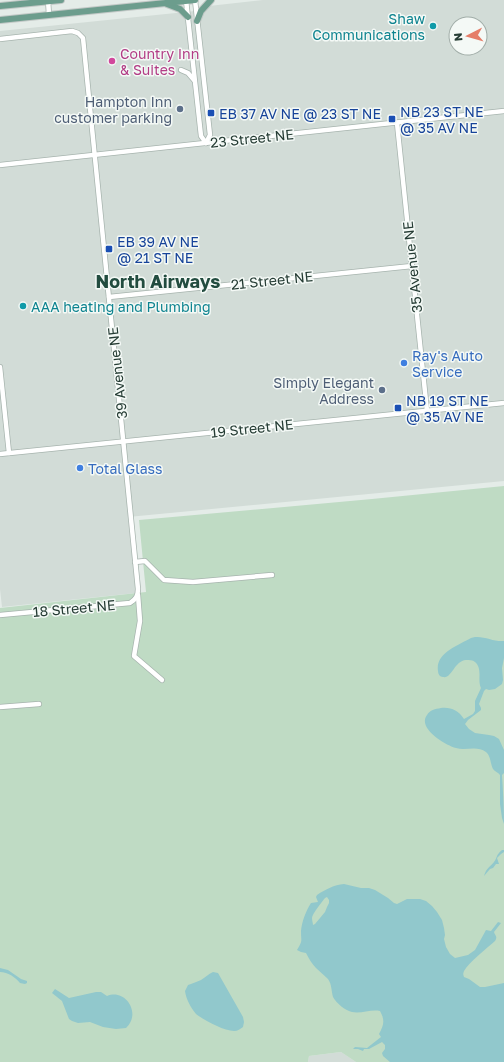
<svg xmlns="http://www.w3.org/2000/svg" width="504" height="1062" font-family="'Golos Text',sans-serif">
  <rect width="100%" height="100%" fill="#e4ece8"/>
  <g fill="#d2dcd7" fill-rule="evenodd">
    <path d="M263,0H504V481L128,517L136,593L2,607L0,589V31L205,10L209,6ZM456,24H480V48H456Z"/>
    <polygon points="341,1052 356,1062 308,1062 309,1056"/>
  </g>
  <polygon fill="#bfdbc4" points="504,486 504,1062 356,1062 341,1052 309,1056 308,1062 0,1062 0,608 146,592 139,520 372,499"/>
  <g fill="#91c8cc" fill-rule="evenodd">
    <path d="M475,637C485,636 494,642 504,641V658L502,668L503,680L502,684L495,689L489,690L486,689L484,691L479,704L481,708V710L468,720L465,724L469,729L475,733L489,735L494,736L499,739L504,750V773L502,775C503,791 504,808 504,824L502,818L500,804V775C498,772 495,772 493,769C490,763 491,756 486,752C477,745 466,751 456,748C445,745 417,728 427,715C430,710 435,709 441,708C451,707 458,710 464,719L473,714L475,711V701L481,688C477,680 483,669 475,662C473,660 469,660 466,660C454,661 452,679 443,677C440,677 438,674 438,671C435,653 459,645 471,638Z"/>
    <path d="M502,850H504V852L501,854L497,858L499,864H496L493,868L490,869L484,876C487,867 489,868 494,862C498,857 495,856 502,850Z"/>
    <path d="M344,884L361,888H369L375,890L388,898L394,903L397,904L407,899H420L426,901L432,906L437,912L442,920L444,928L445,935L444,939L446,947L450,954L455,958L468,955L475,950L486,930L491,931L498,922L501,923L494,932C495,936 498,936 495,941C486,949 469,962 464,971C463,974 463,974 464,977L469,979L480,987H485L504,983V1062H390L383,1056L382,1053L385,1049V1045L382,1042L369,1049H364L363,1051L358,1049H353L355,1047L367,1048L381,1037L379,1034C384,1025 385,1020 380,1011C371,1009 361,1014 352,1012C346,1011 336,1003 333,997C331,990 332,985 328,979C324,975 320,972 316,968C312,964 309,959 306,953L301,952L297,950C303,940 301,942 301,931C302,921 306,911 311,903L318,902L316,897L317,895C326,889 334,885 344,884ZM327,897L329,900V903L327,907L325,912L315,924L313,925C313,923 312,921 312,918C312,914 322,902 325,898Z"/>
    <path d="M0,968L8,970L21,979L27,981V983L25,984L20,983C15,977 8,972 0,972Z"/>
    <path d="M213,972L218,973L243,1017L244,1022L243,1027C240,1029 238,1031 234,1031C224,1031 204,1020 196,1014C191,1008 186,999 185,991L188,985C193,983 197,982 201,980C206,977 208,974 213,972Z"/>
    <path d="M55,989L69,998L96,992H101L107,996C125,988 142,1013 126,1028L116,1029L103,1027L90,1022L78,1023L72,1021L69,1019L62,1001L52,993Z"/>
  </g>
  <g fill="none" stroke-linecap="round" stroke-linejoin="round">
    <defs>
      <g id="minor">
        <polyline points="48,0 49,15"/>
        <polyline points="186,0 201,136 206,143"/>
        <polyline points="195,0 210,135 206,143"/>
        <path d="M0,39L72,31L78,33L83,38L138,589C138,596 136,599 130,603L0,615"/>
        <polyline points="181,70 188,73 194,80"/>
        <polyline points="397,123 427,411"/>
        <polyline points="0,165 504,111"/>
        <polyline points="109,297 412,266"/>
        <polyline points="0,367 9,453"/>
        <polyline points="0,454 504,403"/>
        <polyline points="135,562 145,561 164,580 193,582 272,575"/>
        <polyline points="138,595 140,621 134,656 162,680"/>
        <polyline points="0,707 39,704"/>
      </g>
      <g id="major">
        <polyline points="167,4 180,9 188,17"/>
        <polyline points="0,6 61,0"/>
        <polyline points="0,20 195,0"/>
        <polyline points="197,21 201,11 211,0"/>
      </g>
    </defs>
    <use href="#minor" stroke="#a7b4ae" stroke-width="6"/>
    <use href="#major" stroke="#c2c8c6" stroke-width="8"/>
    <use href="#minor" stroke="#fff" stroke-width="4.5"/>
    <use href="#major" stroke="#6c9d8d" stroke-width="6"/>
  </g>
  <g fill="#0f9aa8" stroke="#f4f9f6" stroke-width="1.5">
    <circle cx="433" cy="26" r="4"/>
    <circle cx="23" cy="306" r="4"/>
  </g>
  <circle fill="#d1479c" stroke="#f4f9f6" stroke-width="1.5" cx="112" cy="61" r="4"/>
  <g fill="#5c6f8a" stroke="#f4f9f6" stroke-width="1.5">
    <circle cx="180" cy="109" r="4"/>
    <circle cx="382" cy="390" r="4"/>
  </g>
  <g fill="#1a4fb4" stroke="#f4f9f6" stroke-width="1.5">
    <rect x="207" y="109" width="8" height="8" rx="2"/>
    <rect x="388" y="115" width="8" height="8" rx="2"/>
    <rect x="105" y="245" width="8" height="8" rx="2"/>
    <rect x="394" y="404" width="8" height="8" rx="2"/>
  </g>
  <g fill="#3f7fe0" stroke="#f4f9f6" stroke-width="1.5">
    <circle cx="404" cy="363" r="4"/>
    <circle cx="80" cy="468" r="4"/>
  </g>
  <g text-anchor="middle" dominant-baseline="central" stroke-width="3" stroke-linejoin="round" paint-order="stroke">
    <g font-size="14" fill="#0d838f" stroke="#f4f9f6" text-anchor="end">
      <text x="425" y="18">Shaw<tspan x="425" dy="16">Communications</tspan></text>
      <text x="31" y="306" text-anchor="start">AAA heating and Plumbing</text>
    </g>
    <g font-size="14" fill="#b23c85" stroke="#f4f9f6" text-anchor="start">
      <text x="120" y="53">Country Inn<tspan x="120" dy="16">&amp; Suites</tspan></text>
    </g>
    <g font-size="14" fill="#4e5e75" stroke="#f4f9f6" text-anchor="end">
      <text x="172" y="101">Hampton Inn<tspan x="172" dy="16">customer parking</tspan></text>
      <text x="374" y="382">Simply Elegant<tspan x="374" dy="16">Address</tspan></text>
    </g>
    <g font-size="14" fill="#164399" stroke="#f4f9f6" text-anchor="start">
      <text x="400" y="111">NB 23 ST NE<tspan x="400" dy="16">@ 35 AV NE</tspan></text>
      <text x="219" y="113">EB 37 AV NE @ 23 ST NE</text>
      <text x="117" y="241">EB 39 AV NE<tspan x="117" dy="16">@ 21 ST NE</tspan></text>
      <text x="406" y="400">NB 19 ST NE<tspan x="406" dy="16">@ 35 AV NE</tspan></text>
    </g>
    <g font-size="14" fill="#253c34" stroke="#f4f9f6">
      <text transform="translate(252 138) rotate(-6)">23 Street NE</text>
      <text transform="translate(412 267) rotate(-96)">35 Avenue NE</text>
      <text transform="translate(272 280) rotate(-6)">21 Street NE</text>
      <text transform="translate(117 373) rotate(-96)">39 Avenue NE</text>
      <text transform="translate(252 428) rotate(-6)">19 Street NE</text>
      <text transform="translate(74 608) rotate(-5)">18 Street NE</text>
    </g>
    <g font-size="14" fill="#366cbe" stroke="#f4f9f6" text-anchor="start">
      <text x="412" y="355">Ray's Auto<tspan x="412" dy="16">Service</tspan></text>
      <text x="88" y="468">Total Glass</text>
    </g>
    <g font-size="18" font-weight="bold" fill="#224c3f" stroke="#f4f9f6">
      <text x="158" y="281">North Airways</text>
    </g>
  </g>
  <g transform="translate(468 36) rotate(264)"><circle r="19" fill="#f4f9f6" stroke="#a1ada8"/>
  <path d="M0-3L7 15L0 10L-7 15Z" fill="#e57d68"/>
  <text y="-6" font-size="11" font-weight="bold" text-anchor="middle" fill="#253c34">N</text>
  </g>
</svg>
